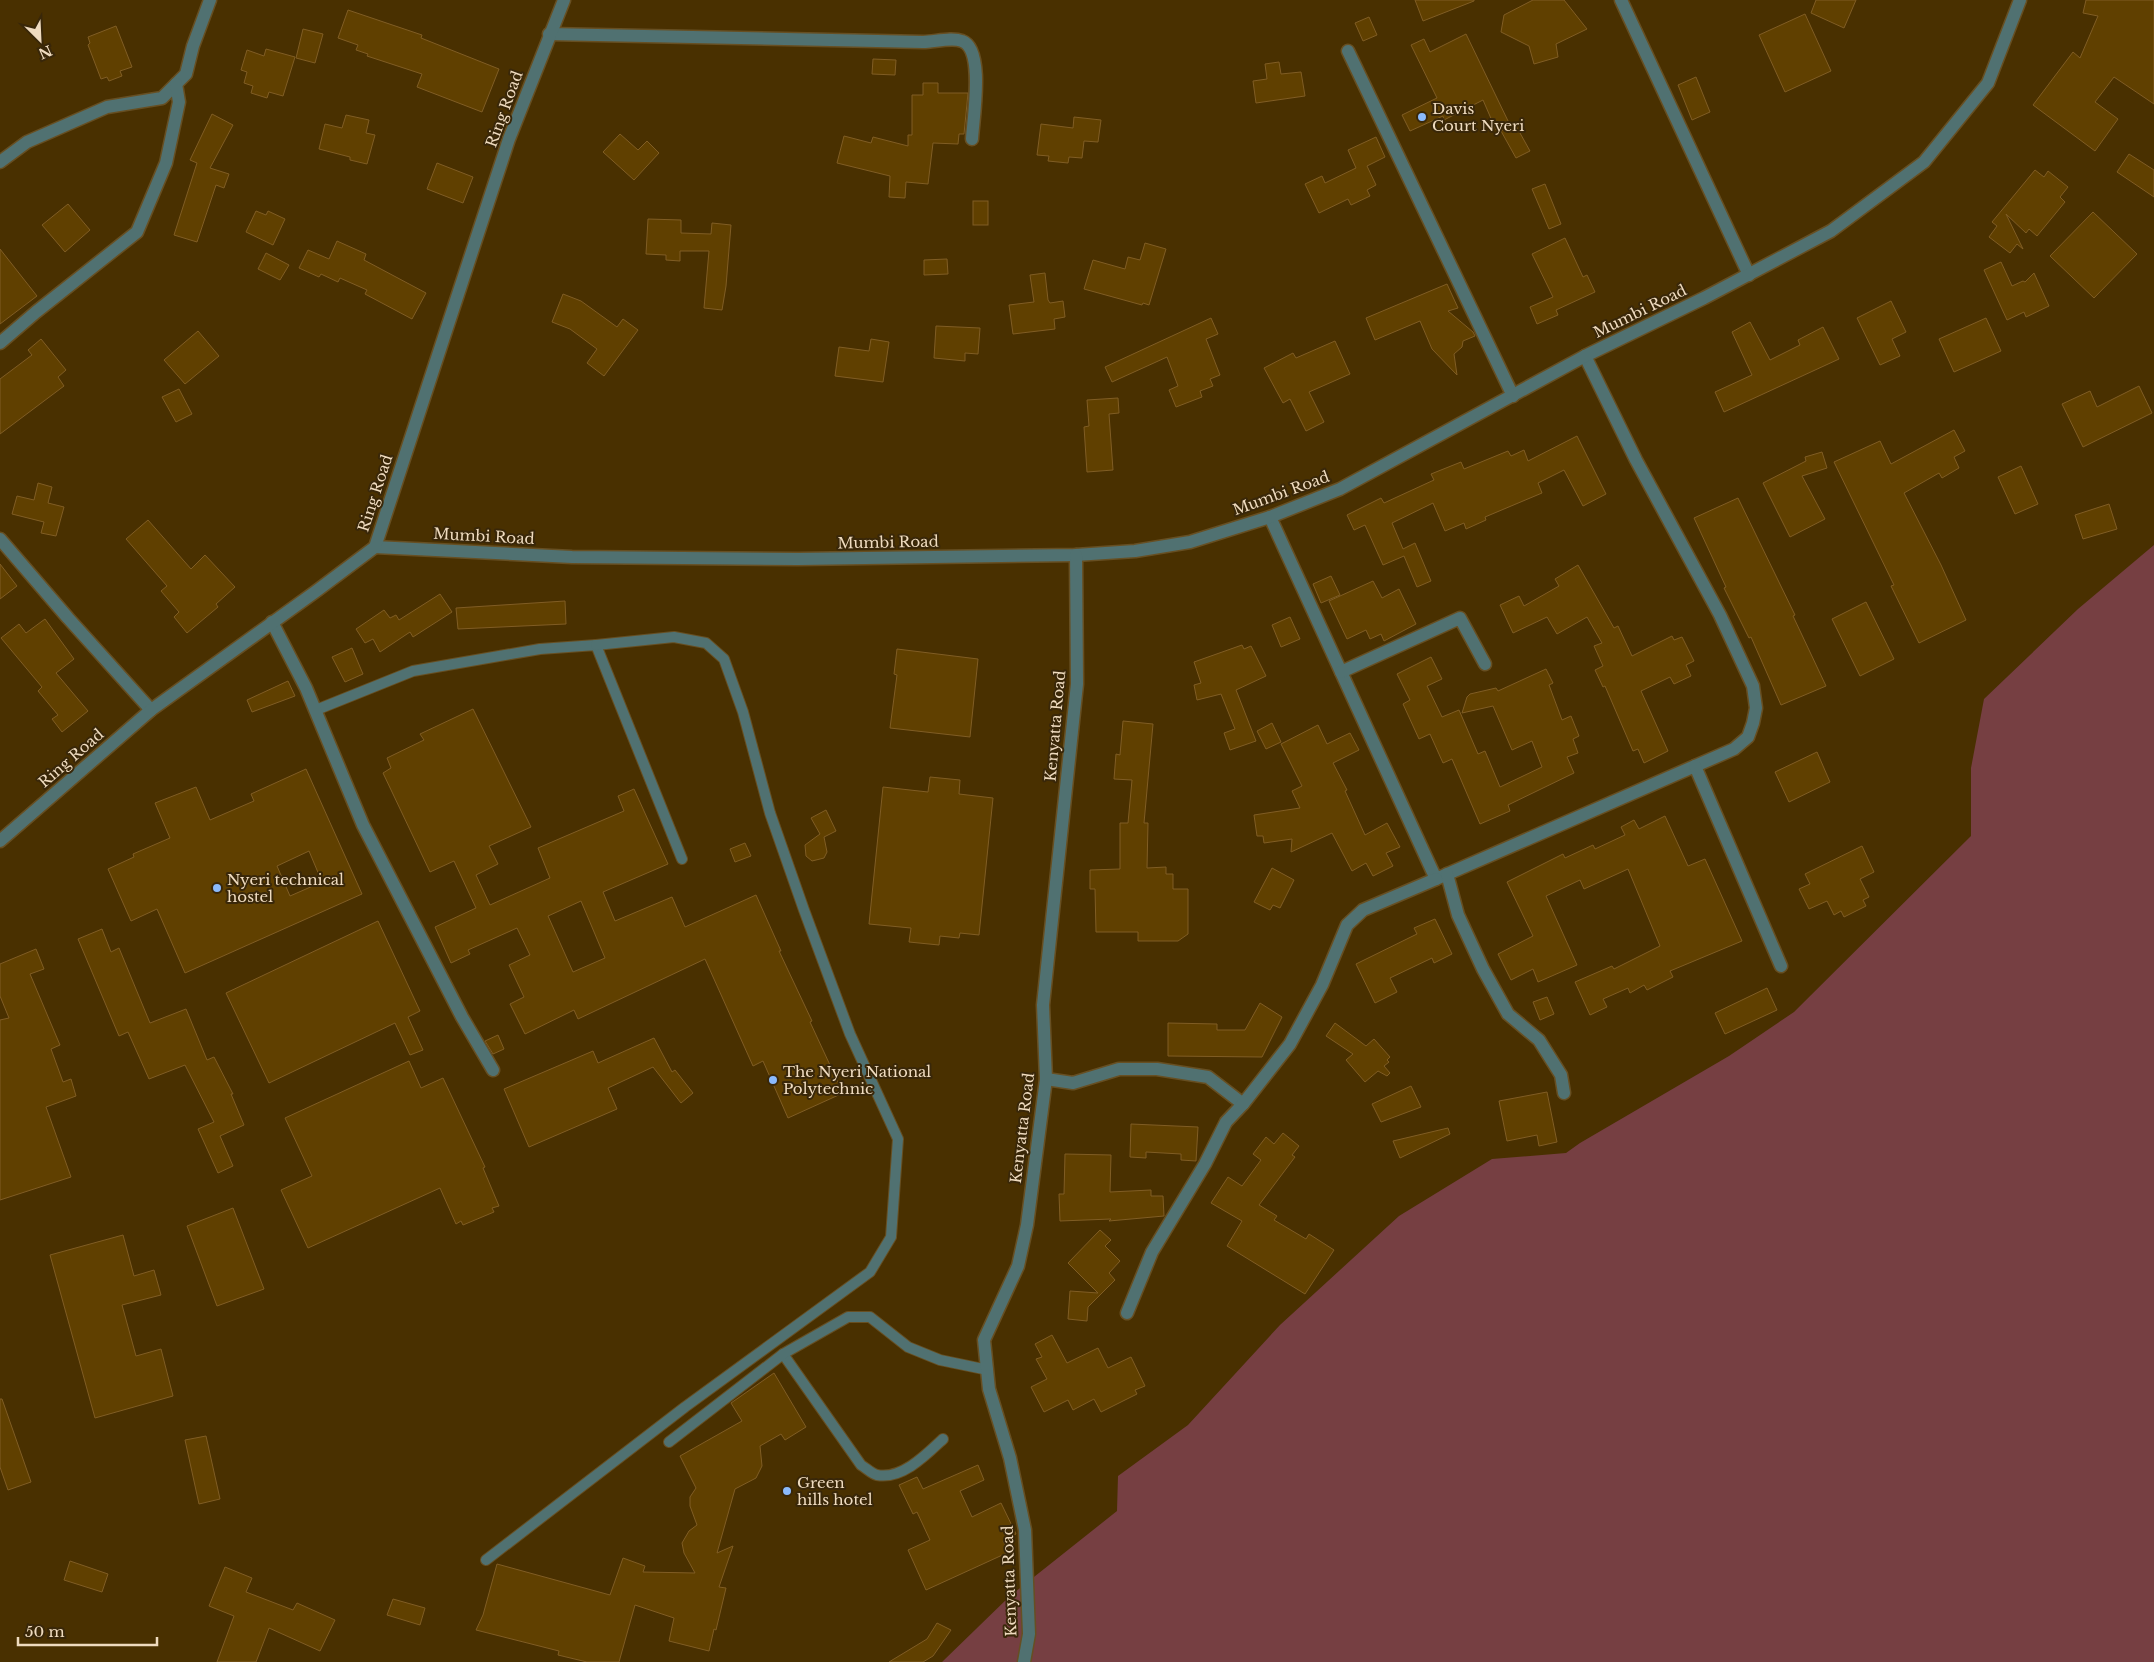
<svg xmlns="http://www.w3.org/2000/svg" width="2154" height="1662" font-family="'Libre Baskerville',serif">
  <rect width="100%" height="100%" fill="#493000"/>
  <polygon fill="#763f42" points="2154,545 2154,1662 942,1662 1010,1596 1117,1511 1118,1476 1188,1425 1280,1325 1399,1216 1492,1159 1566,1153 1580,1143 1729,1056 1794,1012 1971,836 1971,768 1984,699 2078,609"/>
  <g fill="#604000" stroke="#805d24" fill-rule="evenodd">
    <polygon points="1415,0 1474,0 1474,1 1423,21"/>
    <polygon points="1533,0 1564,0 1587,29 1556,44 1558,57 1534,64 1529,46 1501,32 1504,15"/>
    <polygon points="1816,0 1856,0 1844,28 1811,13"/>
    <polygon points="2086,0 2154,0 2154,104 2114,77 2095,102 2118,119 2095,151 2033,105 2073,52 2080,58 2098,16 2083,13"/>
    <polygon points="348,10 422,35 421,38 499,69 482,112 417,87 422,74 367,56 368,54 356,50 358,45 338,38"/>
    <polygon points="1805,14 1831,71 1785,92 1759,35"/>
    <polygon points="1369,17 1377,35 1363,41 1355,23"/>
    <polygon points="116,26 132,67 120,71 122,76 109,81 107,77 101,79 88,45 90,43 88,37"/>
    <polygon points="303,29 323,34 315,63 296,58"/>
    <polygon points="1466,34 1510,125 1496,130 1483,100 1444,120 1443,116 1410,131 1402,115 1437,98 1411,45 1424,39 1430,52"/>
    <polygon points="266,49 295,57 283,96 269,92 267,98 251,93 253,86 244,83 247,72 241,70 247,50 264,56"/>
    <polygon points="873,59 896,60 895,75 872,74"/>
    <polygon points="1279,62 1281,74 1301,72 1305,96 1256,103 1253,81 1267,79 1265,64"/>
    <polygon points="1696,77 1710,112 1692,120 1678,85"/>
    <polygon points="923,83 938,83 938,93 968,93 964,134 959,134 958,144 933,143 928,184 906,182 905,198 889,197 890,176 837,163 844,136 871,143 873,137 908,146 908,135 912,135 912,95 923,95"/>
    <polygon points="212,114 233,125 210,168 229,174 224,188 216,185 197,242 174,235 197,163 190,160"/>
    <polygon points="346,115 369,120 366,133 375,135 367,164 350,160 350,157 319,149 325,124 342,128"/>
    <polygon points="1074,117 1101,120 1098,142 1084,141 1082,158 1069,157 1068,163 1048,161 1049,156 1037,155 1041,124 1073,128"/>
    <polygon points="1515,124 1530,151 1516,158 1501,131"/>
    <polygon points="620,134 638,150 647,141 659,153 634,180 603,152"/>
    <polygon points="1376,137 1385,157 1367,166 1376,185 1367,190 1370,196 1351,205 1348,199 1319,213 1305,184 1322,176 1325,183 1356,168 1348,150"/>
    <polygon points="2129,154 2154,170 2154,197 2117,172"/>
    <polygon points="437,163 473,177 463,203 427,189"/>
    <polygon points="2035,170 2044,177 2048,171 2068,187 2060,197 2065,202 2037,236 2029,229 2026,233 2006,214 2023,249 2017,244 2010,253 1989,237 1997,226 1992,222"/>
    <polygon points="1545,184 1561,224 1549,229 1532,189"/>
    <rect x="973" y="201" width="15" height="24"/>
    <polygon points="68,204 90,230 65,252 42,225"/>
    <polygon points="256,211 266,215 268,211 285,219 273,245 246,232"/>
    <polygon points="2093,212 2137,254 2094,298 2050,256"/>
    <polygon points="648,219 681,220 681,233 711,234 712,223 731,225 726,286 722,310 704,308 709,251 680,251 680,261 666,260 666,255 646,254"/>
    <polygon points="1565,238 1583,277 1587,275 1595,292 1556,310 1558,315 1537,324 1530,307 1553,297 1532,254"/>
    <polygon points="337,241 366,254 364,260 426,293 412,319 365,294 367,290 340,278 338,282 321,274 319,277 299,268 308,250 329,259"/>
    <polygon points="1145,243 1166,249 1149,305 1143,303 1142,305 1084,289 1093,260 1125,269 1128,257 1140,260"/>
    <polygon points="0,249 37,296 0,324"/>
    <polygon points="266,253 289,265 280,280 258,269"/>
    <polygon points="947,259 948,274 924,275 924,260"/>
    <polygon points="2001,262 2012,286 2023,281 2025,282 2034,273 2049,306 2026,317 2024,312 2007,320 1984,270"/>
    <polygon points="1045,273 1048,300 1050,303 1063,301 1065,317 1054,319 1055,329 1013,334 1009,305 1034,302 1030,275"/>
    <polygon points="1447,284 1458,308 1448,311 1473,332 1475,336 1463,341 1462,347 1454,354 1457,375 1432,349 1420,321 1375,340 1366,318"/>
    <polygon points="563,294 581,301 617,327 623,319 638,330 604,376 587,363 597,349 570,329 552,322"/>
    <polygon points="1891,301 1906,332 1892,339 1900,356 1880,365 1857,318"/>
    <polygon points="1211,318 1218,334 1206,339 1220,375 1210,379 1213,386 1200,391 1202,397 1176,407 1169,390 1178,386 1167,357 1112,382 1105,367"/>
    <polygon points="1986,318 2001,351 1954,372 1939,339"/>
    <polygon points="1750,322 1770,360 1800,345 1798,340 1823,327 1839,359 1724,412 1715,392 1752,375 1732,332"/>
    <polygon points="936,326 980,328 978,354 965,353 965,361 934,358"/>
    <polygon points="198,331 219,356 185,384 164,360"/>
    <polygon points="41,339 66,370 58,377 64,386 0,434 0,379 32,355 28,350"/>
    <polygon points="871,339 889,342 883,382 835,376 839,347 869,351"/>
    <polygon points="1335,341 1350,374 1309,392 1324,422 1306,431 1290,399 1283,403 1264,368 1293,353 1296,358"/>
    <polygon points="2139,386 2152,413 2083,447 2062,404 2090,391 2097,407"/>
    <polygon points="179,389 192,414 176,422 162,397"/>
    <polygon points="1118,398 1119,413 1109,414 1113,470 1087,472 1084,427 1089,426 1087,400"/>
    <polygon points="1954,430 1965,451 1954,457 1959,468 1942,478 1939,473 1904,493 1941,565 1966,620 1919,643 1891,586 1894,585 1834,462 1880,441 1891,464"/>
    <polygon points="1577,436 1606,494 1583,506 1564,470 1538,483 1542,493 1485,517 1486,520 1466,529 1464,523 1445,531 1433,503 1392,523 1403,549 1415,543 1431,581 1417,587 1404,556 1383,565 1365,525 1354,530 1347,515 1381,498 1384,503 1434,480 1431,474 1461,462 1464,469 1508,451 1511,456 1524,450 1528,461"/>
    <polygon points="1822,452 1827,468 1802,476 1825,519 1790,537 1763,483 1806,461 1805,457"/>
    <polygon points="2021,466 2038,504 2015,514 1998,477"/>
    <polygon points="38,483 52,487 48,503 64,507 56,536 41,533 44,522 12,514 17,496 34,500"/>
    <polygon points="1738,498 1795,615 1793,616 1826,686 1781,705 1751,637 1749,638 1724,588 1726,587 1694,518"/>
    <polygon points="2109,504 2117,529 2083,539 2075,515"/>
    <polygon points="148,520 191,569 205,555 235,587 216,604 218,607 187,633 174,617 179,612 161,591 167,586 126,539"/>
    <polygon points="0,564 17,586 0,599"/>
    <polygon points="1578,565 1614,628 1618,626 1632,656 1672,636 1674,640 1682,637 1694,661 1686,665 1691,676 1674,684 1670,677 1641,691 1668,751 1644,763 1638,749 1633,751 1605,686 1603,687 1595,670 1603,666 1594,646 1602,643 1587,617 1557,634 1547,617 1513,633 1500,605 1519,596 1524,606 1559,586 1555,579"/>
    <polygon points="1331,576 1340,595 1321,603 1313,584"/>
    <polygon points="1373,581 1382,598 1399,589 1416,624 1384,641 1381,634 1370,639 1366,630 1347,639 1329,601"/>
    <polygon points="440,594 452,612 413,637 410,632 380,652 373,639 365,643 356,629 384,610 390,618 396,615 399,620"/>
    <polygon points="565,601 566,624 458,629 456,608"/>
    <polygon points="1866,602 1894,659 1860,676 1832,619"/>
    <polygon points="1290,617 1300,639 1281,647 1272,625"/>
    <polygon points="45,619 74,659 56,673 88,711 62,732 52,719 58,715 38,691 42,687 1,638 19,624 26,633"/>
    <polygon points="1242,645 1244,649 1251,646 1266,676 1236,690 1256,741 1230,750 1224,733 1235,729 1221,694 1197,700 1194,685 1201,683 1194,662"/>
    <polygon points="352,648 363,674 345,682 332,657"/>
    <polygon points="897,649 978,659 970,737 890,728 897,675 894,674"/>
    <polygon points="1431,657 1442,679 1427,686 1442,717 1459,710 1478,754 1485,751 1500,787 1542,767 1532,741 1512,750 1493,706 1462,713 1467,697 1470,694 1496,688 1498,691 1546,669 1553,683 1549,685 1562,720 1571,716 1579,736 1573,739 1578,753 1567,757 1574,773 1508,805 1510,811 1480,824 1452,759 1443,763 1430,734 1419,739 1403,704 1410,700 1397,674"/>
    <polygon points="288,681 295,696 252,712 247,700"/>
    <path d="M473,709L531,827L489,846L498,864L476,875L490,905L550,878L538,848L624,811L618,796L634,789L668,864L603,892L615,921L672,897L685,927L756,895L781,951H779L812,1021L810,1022L843,1093L788,1118L763,1061L753,1066L705,959L578,1019L574,1010L525,1034L510,1004L524,997L509,965L530,955L517,928L468,950L470,954L451,963L435,927L476,908L454,861L430,872L383,773L391,768L387,758L424,740L420,734ZM581,901L605,958L573,972L548,916Z"/>
    <polygon points="1123,721 1153,724 1144,823 1148,823 1147,868 1166,867 1166,874 1173,874 1173,889 1188,889 1188,934 1178,941 1138,941 1138,932 1096,932 1095,889 1090,889 1090,870 1120,869 1120,823 1128,823 1132,780 1114,779 1116,754 1120,755"/>
    <polygon points="1272,723 1281,742 1266,749 1257,731"/>
    <polygon points="1318,725 1327,744 1350,733 1359,750 1333,763 1347,790 1345,791 1365,835 1387,823 1400,847 1386,853 1393,866 1373,876 1366,863 1352,871 1332,833 1291,852 1292,839 1264,843 1263,836 1257,836 1254,815 1300,808 1292,791 1302,786 1281,744"/>
    <polygon points="1817,752 1830,782 1789,802 1775,772"/>
    <path d="M306,769L362,894L185,973L157,909L131,921L108,869L134,857L133,854L170,838L155,803L196,787L210,820L254,801L251,794ZM309,851L322,882L290,896L277,866Z"/>
    <polygon points="930,777 960,780 959,794 993,798 979,935 960,933 959,938 940,936 939,945 909,942 911,928 869,924 883,787 928,792"/>
    <polygon points="826,810 836,831 824,837 827,852 824,858 812,861 806,856 805,845 820,834 811,818"/>
    <polygon points="1665,816 1688,866 1705,859 1742,941 1670,971 1673,977 1647,990 1644,985 1630,993 1628,988 1603,999 1607,1007 1590,1015 1575,982 1612,966 1614,969 1660,946 1628,869 1584,889 1580,880 1546,896 1577,965 1538,982 1533,969 1511,980 1498,954 1533,936 1507,882 1563,854 1565,858 1593,845 1595,849 1625,835 1621,827 1634,820 1639,829"/>
    <polygon points="745,843 751,856 735,862 730,849"/>
    <polygon points="1862,846 1874,872 1860,879 1869,897 1863,900 1866,906 1844,917 1841,911 1834,915 1827,901 1809,909 1799,889 1810,884 1805,874"/>
    <polygon points="1272,868 1294,880 1280,908 1273,905 1270,910 1254,902"/>
    <polygon points="1435,919 1452,954 1434,963 1432,958 1390,978 1397,992 1375,1003 1356,964 1417,934 1414,928"/>
    <polygon points="378,921 420,1011 408,1017 423,1050 410,1055 395,1023 269,1083 226,993"/>
    <polygon points="102,929 111,952 119,948 150,1023 186,1009 207,1060 214,1057 233,1094 231,1094 244,1125 220,1136 233,1166 218,1173 198,1129 214,1122 185,1065 149,1079 128,1032 119,1036 78,939"/>
    <polygon points="36,949 44,969 30,974 60,1045 51,1049 63,1082 71,1079 76,1096 46,1107 71,1177 0,1200 0,1020 9,1018 0,996 0,964"/>
    <polygon points="1767,988 1777,1010 1725,1034 1715,1013"/>
    <polygon points="1547,997 1554,1014 1540,1020 1533,1002"/>
    <polygon points="1260,1003 1282,1017 1262,1057 1168,1056 1168,1023 1217,1024 1217,1030 1245,1030"/>
    <polygon points="1335,1023 1366,1046 1374,1039 1390,1057 1387,1060 1389,1062 1384,1066 1390,1073 1387,1076 1378,1071 1365,1082 1346,1060 1353,1054 1326,1036"/>
    <polygon points="498,1035 504,1049 493,1054 485,1041"/>
    <polygon points="654,1038 672,1072 675,1070 693,1093 681,1103 653,1067 608,1088 617,1109 529,1147 504,1089 593,1051 598,1063"/>
    <polygon points="409,1061 421,1088 443,1078 485,1167 483,1168 499,1206 492,1208 494,1212 463,1225 461,1221 456,1224 440,1188 308,1248 281,1190 312,1176 285,1118"/>
    <polygon points="1411,1086 1421,1107 1381,1122 1372,1104"/>
    <polygon points="1547,1092 1557,1142 1539,1146 1537,1135 1507,1141 1499,1101"/>
    <polygon points="1131,1124 1198,1127 1196,1161 1181,1160 1181,1154 1146,1152 1146,1158 1130,1157"/>
    <polygon points="1448,1128 1450,1134 1400,1158 1393,1141"/>
    <polygon points="1283,1133 1299,1146 1292,1155 1295,1157 1259,1205 1277,1216 1274,1220 1306,1239 1309,1234 1334,1250 1305,1294 1227,1246 1242,1221 1211,1203 1228,1177 1242,1186 1261,1160 1253,1154 1266,1137 1274,1144"/>
    <polygon points="1065,1154 1111,1155 1110,1192 1151,1190 1151,1196 1163,1196 1164,1216 1109,1221 1111,1219 1060,1221 1059,1194 1064,1194"/>
    <polygon points="233,1208 264,1289 217,1306 187,1226"/>
    <polygon points="1100,1230 1111,1240 1105,1246 1120,1261 1109,1273 1115,1280 1088,1307 1087,1321 1068,1319 1070,1291 1098,1293 1068,1263"/>
    <polygon points="123,1235 134,1276 154,1270 161,1295 122,1305 136,1356 161,1349 173,1396 95,1418 50,1255"/>
    <polygon points="1052,1335 1067,1363 1098,1348 1108,1368 1131,1357 1145,1386 1135,1390 1137,1394 1101,1412 1094,1399 1073,1410 1068,1400 1044,1412 1031,1387 1047,1379 1036,1359 1042,1357 1035,1344"/>
    <polygon points="774,1373 806,1427 785,1440 781,1434 760,1446 762,1466 756,1478 735,1489 717,1553 733,1546 719,1587 726,1588 716,1630 714,1629 709,1651 669,1641 674,1618 635,1605 619,1662 587,1662 558,1655 559,1651 476,1630 483,1615 497,1564 610,1595 623,1558 645,1566 643,1572 695,1573 684,1553 682,1543 689,1531 697,1525 690,1506 690,1497 696,1488 680,1456 742,1421 731,1403"/>
    <polygon points="0,1399 2,1399 31,1482 8,1490 0,1467"/>
    <polygon points="206,1436 220,1499 199,1504 185,1440"/>
    <polygon points="978,1465 984,1480 960,1491 972,1517 1001,1503 1016,1534 1003,1541 1009,1552 926,1590 908,1550 930,1540 917,1512 913,1514 899,1485 917,1477 923,1489"/>
    <polygon points="70,1561 108,1574 102,1592 64,1580"/>
    <polygon points="225,1567 252,1578 246,1592 293,1610 297,1603 335,1620 320,1651 269,1628 256,1662 217,1662 234,1616 209,1606"/>
    <polygon points="393,1599 425,1608 420,1625 387,1615"/>
    <polygon points="937,1623 951,1630 933,1656 923,1662 889,1662 927,1639"/>
  </g>
  <g fill="none" stroke-linecap="round" stroke-linejoin="round">
    <defs>
      <g id="lane">
        <polyline points="316,710 413,671 540,649 596,645 682,859"/>
        <path d="M783,1354L861,1465C866,1468 872,1474 877,1475C902,1480 927,1454 943,1439"/>
        <polyline points="669,1442 783,1354 848,1317 870,1317 908,1347 940,1360 988,1370"/>
        <polyline points="486,1560 685,1407 870,1272 891,1237 898,1139 850,1034 804,910 770,813 743,712 724,659 706,643 674,637 596,645"/>
      </g>
      <g id="street">
        <polyline points="1621,0 1749,275"/>
        <path d="M549,34L923,42C934,42 952,37 962,41C985,49 973,119 972,139"/>
        <polyline points="1348,51 1513,396"/>
        <polyline points="0,162 27,142 107,107 162,98 186,74 193,46 210,0"/>
        <polyline points="0,343 36,312 137,232 166,163 179,102 176,84"/>
        <polyline points="1270,517 1436,879 1734,749 1748,737 1753,723 1756,708 1753,686 1720,615 1636,460 1585,356"/>
        <polyline points="0,539 68,618 151,710"/>
        <polyline points="375,547 572,557 798,559 1076,555 1135,551 1190,542 1270,517 1340,489 1585,356 1704,298 1831,231 1924,162 1988,83 2020,0"/>
        <polyline points="272,622 306,688 363,825 462,1017 493,1070"/>
        <polyline points="1341,672 1460,618 1485,664"/>
        <polyline points="1695,766 1781,966"/>
        <polyline points="0,841 151,710 315,592 375,547 509,139 564,0"/>
        <polyline points="1447,874 1458,915 1483,969 1508,1014 1539,1040 1561,1075 1564,1093"/>
        <polyline points="1046,1079 1073,1083 1119,1069 1157,1069 1208,1077 1243,1104"/>
        <polyline points="1127,1313 1152,1252 1205,1164 1226,1122 1243,1104 1290,1044 1322,985 1347,925 1363,910 1436,879"/>
        <polyline points="1024,1662 1029,1634 1025,1530 1010,1458 989,1389 984,1340 1018,1266 1027,1225 1046,1079 1043,1005 1077,684 1076,555"/>
      </g>
    </defs>
    <use href="#lane" stroke="#674f22" stroke-width="12"/>
    <use href="#street" stroke="#674f22" stroke-width="15"/>
    <use href="#lane" stroke="#507171" stroke-width="10"/>
    <use href="#street" stroke="#507171" stroke-width="12"/>
  </g>
  <g fill="#8bbafc" stroke="#392709" stroke-width="2">
    <circle cx="1422" cy="117" r="5"/>
    <circle cx="217" cy="888" r="5"/>
    <circle cx="773" cy="1080" r="5"/>
    <circle cx="787" cy="1491" r="5"/>
  </g>
  <g text-anchor="middle" dominant-baseline="central" stroke-width="4" stroke-linejoin="round" paint-order="stroke">
    <g font-size="15" fill="#efdbbf" stroke="#392709" text-anchor="start">
      <text x="1432" y="108">Davis<tspan x="1432" dy="17">Court Nyeri</tspan></text>
      <text x="227" y="879">Nyeri technical<tspan x="227" dy="17">hostel</tspan></text>
      <text x="783" y="1071">The Nyeri National<tspan x="783" dy="17">Polytechnic</tspan></text>
      <text x="797" y="1482">Green<tspan x="797" dy="17">hills hotel</tspan></text>
    </g>
    <g font-size="15" fill="#efdbbf" stroke="#392709">
      <text transform="translate(504 109) rotate(-70)">Ring Road</text>
      <text transform="translate(1640 311) rotate(-26)">Mumbi Road</text>
      <text transform="translate(375 493) rotate(-72)">Ring Road</text>
      <text transform="translate(1281 493) rotate(-20)">Mumbi Road</text>
      <text transform="translate(484 536) rotate(3)">Mumbi Road</text>
      <text transform="translate(888 542) rotate(-1)">Mumbi Road</text>
      <text transform="translate(1055 726) rotate(-85)">Kenyatta Road</text>
      <text transform="translate(71 758) rotate(-41)">Ring Road</text>
      <text transform="translate(1022 1128) rotate(-83)">Kenyatta Road</text>
      <text transform="translate(1009 1581) rotate(-92)">Kenyatta Road</text>
    </g>
  </g>
  <g transform="translate(40 40) rotate(156)" stroke="#392709" stroke-width="4" paint-order="stroke">
  <path d="M0-4L9 19L0 12L-9 19Z" fill="#efdbbf"/>
  <text y="-8" font-size="14" font-weight="bold" text-anchor="middle" fill="#efdbbf">N</text>
  </g>
  <path d="M18 1637v8h139v-8" fill="none" stroke="#efdbbf" stroke-width="2.5"/>
  <text x="25" y="1637" font-size="15" fill="#efdbbf" stroke="#392709" stroke-width="4" paint-order="stroke">50 m</text>
</svg>
